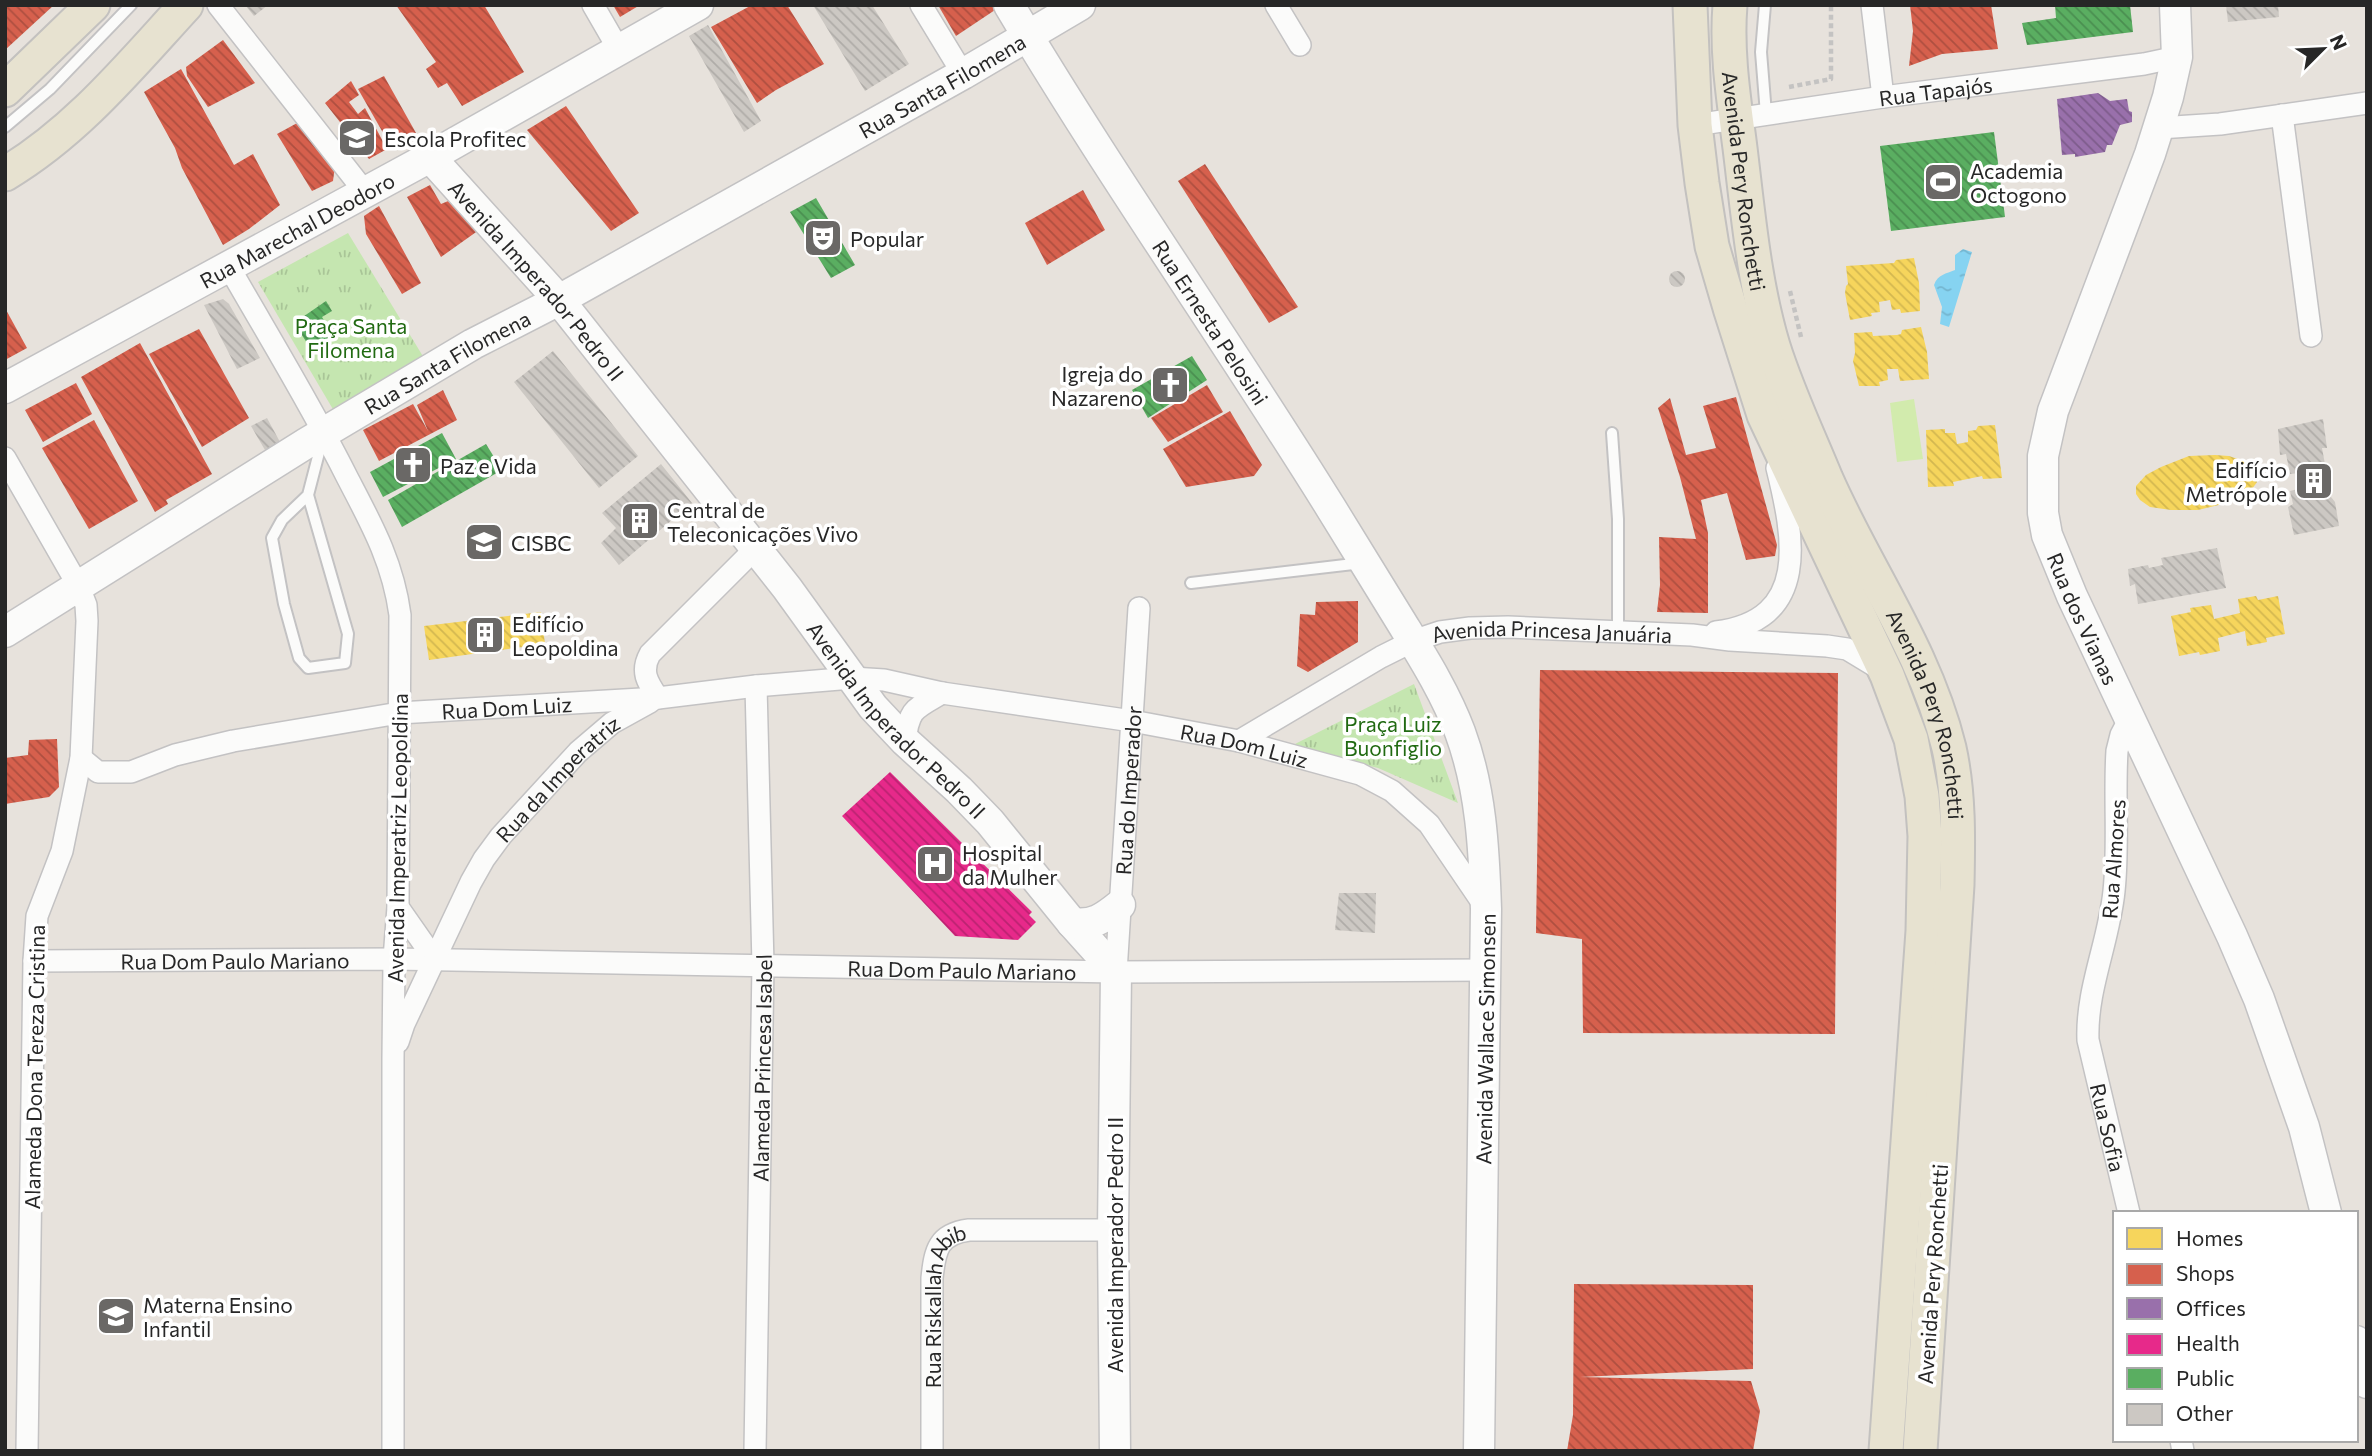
<svg xmlns="http://www.w3.org/2000/svg" width="2372" height="1456" font-family="Commissioner,sans-serif">
  <defs>
    <pattern id="park-tufts" width="24" height="20" patternUnits="userSpaceOnUse" patternTransform="scale(1.75)"><rect width="24" height="20" fill="#c5e6b0"/><path d="M3 7l-1-3M5 7V3M7 7l1-3M15 17l-1-3M17 17v-4M19 17l1-3" fill="none" stroke="#a9c597"/></pattern>
    <pattern id="water-ripples" width="26" height="14" patternUnits="userSpaceOnUse" patternTransform="scale(1.75)"><rect width="26" height="14" fill="#86d3f1"/><path d="M2 4q2-2 4 0t4 0M15 11q2-2 4 0t4 0" fill="none" stroke="#74b5cf"/></pattern>
    <pattern id="homes-back-hatch" width="6" height="6" patternUnits="userSpaceOnUse" patternTransform="scale(1.75)"><rect width="6" height="6" fill="#f6d55c"/><path d="M-1 5l2 2M0 0l6 6M5-1l2 2" fill="none" stroke="#d3b750"/></pattern>
    <pattern id="shops-back-hatch" width="6" height="6" patternUnits="userSpaceOnUse" patternTransform="scale(1.75)"><rect width="6" height="6" fill="#d6604d"/><path d="M-1 5l2 2M0 0l6 6M5-1l2 2" fill="none" stroke="#ae4f40"/></pattern>
    <pattern id="offices-back-hatch" width="6" height="6" patternUnits="userSpaceOnUse" patternTransform="scale(1.75)"><rect width="6" height="6" fill="#9970ab"/><path d="M-1 5l2 2M0 0l6 6M5-1l2 2" fill="none" stroke="#7d5c8b"/></pattern>
    <pattern id="health-back-hatch" width="6" height="6" patternUnits="userSpaceOnUse" patternTransform="scale(1.75)"><rect width="6" height="6" fill="#e7298a"/><path d="M-1 5l2 2M0 0l6 6M5-1l2 2" fill="none" stroke="#bb2371"/></pattern>
    <pattern id="public-back-hatch" width="6" height="6" patternUnits="userSpaceOnUse" patternTransform="scale(1.75)"><rect width="6" height="6" fill="#5aae61"/><path d="M-1 5l2 2M0 0l6 6M5-1l2 2" fill="none" stroke="#4a8e50"/></pattern>
    <pattern id="building-back-hatch" width="6" height="6" patternUnits="userSpaceOnUse" patternTransform="scale(1.75)"><rect width="6" height="6" fill="#ccc8c3"/><path d="M-1 5l2 2M0 0l6 6M5-1l2 2" fill="none" stroke="#afaca8"/></pattern>
  </defs>
  <rect width="100%" height="100%" fill="#e7e2dc"/>
  <g fill="url(#park-tufts)">
    <polygon points="348,233 424,358 334,411 258,282"/>
    <polygon points="1414,684 1458,803 1378,768 1291,746"/>
  </g>
  <polygon fill="#d2ebad" points="1914,399 1923,459 1897,462 1890,403"/>
  <path fill="url(#water-ripples)" d="M1963,249L1972,252L1949,327L1940,324L1942,307L1934,285C1938,274 1946,274 1955,270V255Z"/>
  <g fill="url(#homes-back-hatch)">
    <polygon points="1914,258 1919,283 1920,311 1901,313 1900,309 1892,310 1890,300 1879,302 1880,312 1871,313 1872,316 1850,320 1845,293 1846,286 1848,284 1846,266 1894,263 1896,260"/>
    <polygon points="1921,327 1927,352 1929,379 1900,381 1898,369 1887,369 1888,380 1879,382 1880,386 1859,386 1853,361 1855,353 1854,333 1872,332 1873,336 1897,335 1901,334 1902,330"/>
    <polygon points="1995,425 2002,478 1983,479 1982,476 1953,482 1954,486 1928,487 1926,430 1945,429 1945,433 1955,433 1957,444 1968,442 1968,431 1976,430 1978,426"/>
    <polygon points="2215,455 2229,456 2252,464 2257,474 2257,482 2250,492 2235,501 2198,510 2171,510 2150,507 2140,500 2136,494 2136,486 2146,475 2161,467 2189,456"/>
    <polygon points="2256,596 2258,600 2278,596 2285,634 2266,638 2267,642 2247,646 2245,631 2218,638 2220,651 2200,655 2199,652 2179,656 2171,616 2191,612 2190,608 2211,605 2214,619 2240,613 2238,599"/>
    <polygon points="541,612 545,644 429,660 424,626"/>
  </g>
  <g fill="url(#shops-back-hatch)">
    <polygon points="5,5 54,5 5,50"/>
    <polygon points="396,5 484,5 524,72 462,106 447,83 438,88 426,69 436,62"/>
    <polygon points="613,5 640,5 620,17"/>
    <polygon points="752,5 787,5 824,64 776,90 757,103 711,27"/>
    <polygon points="938,5 992,5 995,10 956,36"/>
    <polygon points="1910,5 1991,5 1998,49 1942,54 1909,66 1913,31"/>
    <polygon points="223,40 255,83 208,107 187,76 186,67"/>
    <polygon points="181,69 234,165 253,154 280,205 249,229 223,245 182,168 175,148 144,92"/>
    <polygon points="384,76 416,133 390,145 358,89"/>
    <polygon points="351,81 359,95 349,102 358,114 365,108 387,149 369,159 325,103"/>
    <polygon points="566,106 639,213 611,231 527,130"/>
    <polygon points="299,122 335,166 333,181 312,191 277,134"/>
    <polygon points="1205,164 1298,307 1269,323 1178,181"/>
    <polygon points="430,185 441,204 453,199 479,230 441,257 407,197"/>
    <polygon points="1083,190 1105,230 1047,265 1025,223"/>
    <polygon points="379,206 421,283 402,294 366,234 364,216"/>
    <polygon points="5,308 27,348 5,360"/>
    <polygon points="199,329 249,418 202,447 149,354"/>
    <polygon points="140,343 212,474 166,500 168,504 155,512 81,377"/>
    <polygon points="76,383 92,414 43,442 25,410"/>
    <polygon points="1207,385 1223,412 1168,442 1151,418"/>
    <polygon points="443,390 457,420 379,461 363,430 413,404 428,431 417,405"/>
    <polygon points="1736,397 1777,545 1775,556 1746,560 1727,493 1701,500 1708,533 1708,613 1657,612 1660,585 1659,537 1696,539 1680,477 1658,408 1670,398 1686,455 1716,448 1703,406"/>
    <polygon points="1230,411 1262,465 1254,476 1186,487 1163,449"/>
    <polygon points="94,420 138,501 89,529 42,448"/>
    <polygon points="1358,601 1358,642 1308,672 1297,666 1300,614 1315,615 1316,602"/>
    <polygon points="1540,670 1838,673 1835,1034 1583,1033 1582,939 1536,933"/>
    <polygon points="57,739 59,787 49,797 5,804 5,758 28,755 29,740"/>
    <polygon points="1574,1284 1753,1285 1753,1369 1580,1377 1751,1381 1760,1411 1753,1451 1567,1451 1573,1415"/>
  </g>
  <polygon fill="url(#offices-back-hatch)" points="2098,93 2110,101 2127,99 2129,111 2132,112 2132,122 2120,125 2112,145 2107,145 2105,152 2075,157 2075,154 2062,155 2057,99"/>
  <polygon fill="url(#health-back-hatch)" points="890,772 1032,912 1029,915 1036,922 1018,940 955,936 842,816"/>
  <g fill="url(#public-back-hatch)">
    <polygon points="2055,5 2130,5 2133,32 2027,45 2022,23 2056,18"/>
    <polygon points="1994,132 2005,217 1891,231 1880,146"/>
    <polygon points="816,198 855,265 831,278 790,212"/>
    <polygon points="326,301 332,311 322,317 333,335 311,349 294,323"/>
    <polygon points="1192,356 1207,380 1148,418 1132,390"/>
    <polygon points="442,433 456,459 383,497 370,472"/>
    <polygon points="486,444 502,470 402,527 388,500"/>
  </g>
  <g fill="url(#building-back-hatch)">
    <polygon points="245,5 268,5 254,16"/>
    <polygon points="813,5 872,5 909,64 865,91"/>
    <polygon points="2226,5 2278,5 2279,17 2228,22"/>
    <polygon points="708,25 761,121 744,132 689,36"/>
    <circle cx="1677" cy="279" r="8"/>
    <polygon points="223,299 229,304 260,358 237,369 204,305"/>
    <polygon points="553,351 638,456 599,488 514,382"/>
    <polygon points="267,418 280,442 265,450 251,426"/>
    <polygon points="2323,419 2327,448 2322,448 2331,497 2335,502 2339,526 2294,535 2288,507 2293,504 2290,491 2302,488 2300,473 2290,474 2286,454 2280,455 2278,429"/>
    <polygon points="661,464 692,503 619,565 601,543 616,528 602,513"/>
    <polygon points="2217,548 2226,588 2138,604 2135,584 2130,586 2128,569 2148,565 2149,568 2163,565 2161,558"/>
    <polygon points="1339,893 1376,893 1375,933 1335,930"/>
  </g>
  <g fill="none" stroke-linecap="round" stroke-linejoin="round">
    <defs>
      <g id="lane">
        <polyline points="1765,5 1761,52 1766,114"/>
        <polyline points="5,127 50,89 131,5"/>
        <polyline points="1612,433 1618,519 1618,632"/>
        <polyline points="308,495 282,520 272,538 284,604 299,658 308,668 345,663 348,634 308,495 322,441"/>
        <polyline points="1191,583 1362,563"/>
      </g>
      <g id="street">
        <polyline points="218,5 365,192"/>
        <polyline points="593,5 619,50"/>
        <polyline points="921,5 963,74"/>
        <polyline points="1276,5 1300,45"/>
        <polyline points="1872,5 1883,97"/>
        <polyline points="2282,115 2311,336"/>
        <path id="s1" d="M1695,125L1883,97L2144,64L2177,57"/>
        <polyline points="2159,128 2220,124 2367,103"/>
        <path d="M229,267C269,337 311,405 347,477C371,523 393,562 400,615L398,907L394,959L393,1059V1451"/>
        <polyline points="5,458 79,587 86,605 87,621 81,758 62,851 37,916 34,961 27,1451"/>
        <path d="M1716,632C1811,620 1794,537 1777,468"/>
        <path d="M658,698C648,683 640,672 650,654L756,548"/>
        <path id="s2" d="M2129,720L2121,735L2117,751C2114,798 2119,844 2114,891C2109,942 2086,989 2088,1040L2129,1213"/>
        <path d="M905,741C909,708 915,709 942,693"/>
        <path id="s3" d="M1239,741L1381,657L1413,641L1440,632L1470,628L1508,627L1692,635L1730,640L1827,646L1847,649L1880,669"/>
        <path id="s4" d="M81,758L98,772H131L175,755L233,741L399,713L658,698L756,686L852,678L884,680L942,693L1132,721L1239,741L1360,774L1392,791L1429,824L1486,908"/>
        <polyline points="398,907 435,960"/>
        <path id="s5" d="M34,961L394,959L1116,972L1487,970"/>
        <path id="s6" d="M1116,972L1139,608"/>
        <path id="s7" d="M398,1042L404,1024L471,882L484,859L501,836L578,752L612,723L650,702"/>
        <polyline points="2181,1440 2183,1451"/>
        <path id="s8" d="M755,1451L763,965L756,686"/>
        <path id="s9" d="M932,1451V1278C935,1250 938,1234 969,1230H1113"/>
      </g>
      <g id="secondary">
        <path id="s10" d="M1009,5C1111,176 1226,339 1331,508C1354,545 1377,583 1400,620C1422,656 1445,692 1460,732C1481,789 1484,848 1486,909L1479,1451"/>
        <path id="s11" d="M2175,5L2177,57L2168,97L2150,154L2053,411L2043,456V513L2047,535L2072,596L2232,936L2259,999L2304,1127L2326,1213"/>
        <path id="s12" d="M430,157L559,300L787,588L873,707L905,741L959,790L990,822L1072,923L1116,972L1113,1230L1115,1451"/>
        <path id="s13" d="M5,388L430,157L698,5"/>
        <path id="s14" d="M5,632L305,444L473,344L559,300L963,74L1080,5"/>
        <path d="M1072,923C1093,926 1104,918 1120,905"/>
        <polyline points="2356,1341 2367,1383"/>
      </g>
      <g id="primary">
        <polyline points="1690,5 1695,125 1702,183 1712,246 1731,311 1764,415 1887,675 1911,739 1922,796 1925,836 1923,931 1886,1451"/>
        <path id="s15" d="M1730,5C1726,52 1734,101 1740,148C1748,213 1754,283 1773,346C1787,391 1808,435 1826,479C1866,570 1925,650 1949,748C1959,793 1958,839 1957,885L1920,1451"/>
        <polyline points="5,90 93,5"/>
        <path d="M5,174C77,131 130,66 186,5"/>
      </g>
    </defs>
    <use href="#lane" stroke="#c3c2c3" stroke-width="14"/>
    <use href="#street" stroke="#c3c2c3" stroke-width="24"/>
    <use href="#secondary" stroke="#c3c2c3" stroke-width="33"/>
    <use href="#primary" stroke="#c3c1bf" stroke-width="37"/>
    <g stroke="#c4c3c2" stroke-width="4.5" stroke-dasharray="5 3.5" stroke-linecap="butt">
      <polyline points="1789,87 1831,79 1831,5"/>
      <polyline points="1790,291 1801,337"/>
    </g>
    <use href="#lane" stroke="#fbfbfa" stroke-width="10"/>
    <use href="#street" stroke="#fbfbfa" stroke-width="21"/>
    <use href="#secondary" stroke="#fbfbfa" stroke-width="30"/>
    <use href="#primary" stroke="#e7e2d0" stroke-width="33"/>
  </g>
  <defs>
    <symbol id="university-square" viewBox="-11 -11 22 22"><rect x="-9" y="-9" width="18" height="18" rx="4" fill="#6a6866" stroke="#fff"/><path d="M0-5L7-2L0 1L-7-2ZM-4 1L0 2.5L4 1V4Q0 6-4 4Z" fill="#fff"/></symbol>
    <symbol id="stadium-square" viewBox="-11 -11 22 22"><rect x="-9" y="-9" width="18" height="18" rx="4" fill="#6a6866" stroke="#fff"/><path d="M0-5a6.5 5 0 1 0 0 10a6.5 5 0 1 0 0-10ZM-3.5-1.8h7v3.6h-7Z" fill="#fff"/></symbol>
    <symbol id="theatre-square" viewBox="-11 -11 22 22"><rect x="-9" y="-9" width="18" height="18" rx="4" fill="#6a6866" stroke="#fff"/><path d="M-5-5.5Q0-4 5-5.5V0Q5 5 0 6Q-5 5-5 0ZM-3.3-2.5H-1v1.5H-3.3ZM1-2.5H3.3v1.5H1ZM-2.8 1Q0 5.5 2.8 1Z" fill="#fff"/></symbol>
    <symbol id="church-square" viewBox="-11 -11 22 22"><rect x="-9" y="-9" width="18" height="18" rx="4" fill="#6a6866" stroke="#fff"/><path d="M-1.2-6h2.4v3.5h3.3v2.4h-3.3V6h-2.4V-.1h-3.3v-2.4h3.3Z" fill="#fff"/></symbol>
    <symbol id="building-square" viewBox="-11 -11 22 22"><rect x="-9" y="-9" width="18" height="18" rx="4" fill="#6a6866" stroke="#fff"/><path d="M-4-6H4V6H1V3H-1V6H-4ZM-2.5-4.3h1.7v1.8h-1.7ZM.8-4.3h1.7v1.8H.8ZM-2.5-1h1.7V.8h-1.7ZM.8-1h1.7V.8H.8Z" fill="#fff"/></symbol>
    <symbol id="school-square" viewBox="-11 -11 22 22"><rect x="-9" y="-9" width="18" height="18" rx="4" fill="#6a6866" stroke="#fff"/><path d="M0-5L7-2L0 1L-7-2ZM-4 1L0 2.5L4 1V4Q0 6-4 4Z" fill="#fff"/></symbol>
    <symbol id="hospital-square" viewBox="-11 -11 22 22"><rect x="-9" y="-9" width="18" height="18" rx="4" fill="#6a6866" stroke="#fff"/><path d="M-5-5h3v3.5h4V-5h3V5h-3V1.5h-4V5h-3Z" fill="#fff"/></symbol>
  </defs>
  <g fill-rule="evenodd">
    <use href="#university-square" x="335" y="116" width="44" height="44"/>
    <use href="#stadium-square" x="1921" y="160" width="44" height="44"/>
    <use href="#theatre-square" x="801" y="216" width="44" height="44"/>
    <use href="#church-square" x="1148" y="363" width="44" height="44"/>
    <use href="#church-square" x="391" y="443" width="44" height="44"/>
    <use href="#building-square" x="2292" y="459" width="44" height="44"/>
    <use href="#building-square" x="618" y="499" width="44" height="44"/>
    <use href="#school-square" x="462" y="520" width="44" height="44"/>
    <use href="#building-square" x="463" y="613" width="44" height="44"/>
    <use href="#hospital-square" x="913" y="842" width="44" height="44"/>
    <use href="#school-square" x="94" y="1294" width="44" height="44"/>
  </g>
  <g text-anchor="middle" dominant-baseline="central" stroke-width="7" stroke-linejoin="round" paint-order="stroke">
    <g font-size="21" fill="#272727" stroke="#fff">
      <text stroke="none"><textPath href="#s14" startOffset="1085">Rua Santa Filomena</textPath></text>
      <text stroke="none"><textPath href="#s1" startOffset="243">Rua Tapajós</textPath></text>
      <text stroke="none"><textPath href="#s15" startOffset="177">Avenida Pery Ronchetti</textPath></text>
      <text stroke="none"><textPath href="#s13" startOffset="332">Rua Marechal Deodoro</textPath></text>
      <text stroke="none"><textPath href="#s12" startOffset="163">Avenida Imperador Pedro II</textPath></text>
      <text stroke="none"><textPath href="#s10" startOffset="376">Rua Ernesta Pelosini</textPath></text>
      <text stroke="none"><textPath href="#s14" startOffset="518">Rua Santa Filomena</textPath></text>
      <text stroke="none"><textPath href="#s11" startOffset="644">Rua dos Vianas</textPath></text>
      <text stroke="none"><textPath href="#s3" startOffset="341">Avenida Princesa Januária</textPath></text>
      <text stroke="none"><textPath href="#s4" startOffset="438">Rua Dom Luiz</textPath></text>
      <text stroke="none"><textPath href="#s15" startOffset="746">Avenida Pery Ronchetti</textPath></text>
      <text stroke="none"><textPath href="#s12" startOffset="732">Avenida Imperador Pedro II</textPath></text>
      <text stroke="none"><textPath href="#s4" startOffset="1183">Rua Dom Luiz</textPath></text>
      <text stroke="none"><textPath href="#s7" startOffset="312">Rua da Imperatriz</textPath></text>
      <text stroke="none"><textPath href="#s6" startOffset="182">Rua do Imperador</textPath></text>
      <text transform="translate(397 838) rotate(-89)">Avenida Imperatriz Leopoldina</text>
      <text transform="translate(2113 859) rotate(-86)">Rua Almores</text>
      <text stroke="none"><textPath href="#s5" startOffset="201">Rua Dom Paulo Mariano</textPath></text>
      <text stroke="none"><textPath href="#s5" startOffset="928">Rua Dom Paulo Mariano</textPath></text>
      <text transform="translate(1485 1039) rotate(-89)">Avenida Wallace Simonsen</text>
      <text transform="translate(34 1067) rotate(-89)">Alameda Dona Tereza Cristina</text>
      <text stroke="none"><textPath href="#s8" startOffset="383">Alameda Princesa Isabel</textPath></text>
      <text stroke="none"><textPath href="#s2" startOffset="415">Rua Sofia</textPath></text>
      <text transform="translate(1114 1245) rotate(-90)">Avenida Imperador Pedro II</text>
      <text transform="translate(1932 1274) rotate(-86)">Avenida Pery Ronchetti</text>
      <text stroke="none"><textPath href="#s9" startOffset="150">Rua Riskallah Abib</textPath></text>
    </g>
    <g font-size="21" fill="#272727" stroke="#fff" text-anchor="start">
      <text x="384" y="138">Escola Profitec</text>
      <text x="1970" y="170">Academia<tspan x="1970" dy="24">Octogono</tspan></text>
      <text x="850" y="238">Popular</text>
      <text x="1143" y="373" text-anchor="end">Igreja do<tspan x="1143" dy="24">Nazareno</tspan></text>
      <text x="440" y="465">Paz e Vida</text>
      <text x="2287" y="469" text-anchor="end">Edifício<tspan x="2287" dy="24">Metrópole</tspan></text>
      <text x="667" y="509">Central de<tspan x="667" dy="24">Teleconicações Vivo</tspan></text>
      <text x="511" y="542">CISBC</text>
      <text x="512" y="623">Edifício<tspan x="512" dy="24">Leopoldina</tspan></text>
      <text x="962" y="852">Hospital<tspan x="962" dy="24">da Mulher</tspan></text>
      <text x="143" y="1304">Materna Ensino<tspan x="143" dy="24">Infantil</tspan></text>
    </g>
    <g font-size="21" fill="#216a12" stroke="#fff">
      <text x="351" y="325">Praça Santa<tspan x="351" dy="24">Filomena</tspan></text>
      <text x="1393" y="723">Praça Luiz<tspan x="1393" dy="24">Buonfiglio</tspan></text>
    </g>
  </g>
  <rect width="2372" height="1456" fill="none" stroke="#272727" stroke-width="14"/>
  <rect x="2113" y="1211" width="245" height="231" fill="#ffffff" stroke="#a9a9a9" stroke-width="2"/>
  <rect x="2127" y="1228" width="35" height="21" fill="#f6d55c" stroke="#a9a9a9" stroke-width="2"/>
  <text x="2176" y="1246" font-size="21" fill="#272727">Homes</text>
  <rect x="2127" y="1264" width="35" height="21" fill="#d6604d" stroke="#a9a9a9" stroke-width="2"/>
  <text x="2176" y="1281" font-size="21" fill="#272727">Shops</text>
  <rect x="2127" y="1298" width="35" height="21" fill="#9970ab" stroke="#a9a9a9" stroke-width="2"/>
  <text x="2176" y="1316" font-size="21" fill="#272727">Offices</text>
  <rect x="2127" y="1334" width="35" height="21" fill="#e7298a" stroke="#a9a9a9" stroke-width="2"/>
  <text x="2176" y="1351" font-size="21" fill="#272727">Health</text>
  <rect x="2127" y="1368" width="35" height="21" fill="#5aae61" stroke="#a9a9a9" stroke-width="2"/>
  <text x="2176" y="1386" font-size="21" fill="#272727">Public</text>
  <rect x="2127" y="1404" width="35" height="21" fill="#ccc8c3" stroke="#a9a9a9" stroke-width="2"/>
  <text x="2176" y="1421" font-size="21" fill="#272727">Other</text>
  <g transform="translate(2323 49) rotate(66)" stroke="#ffffff" stroke-width="5" paint-order="stroke">
  <path d="M0-5L12 26L0 18L-12 26Z" fill="#272727"/>
  <text y="-10" font-size="19" font-weight="bold" text-anchor="middle" fill="#272727">N</text>
  </g>
</svg>
